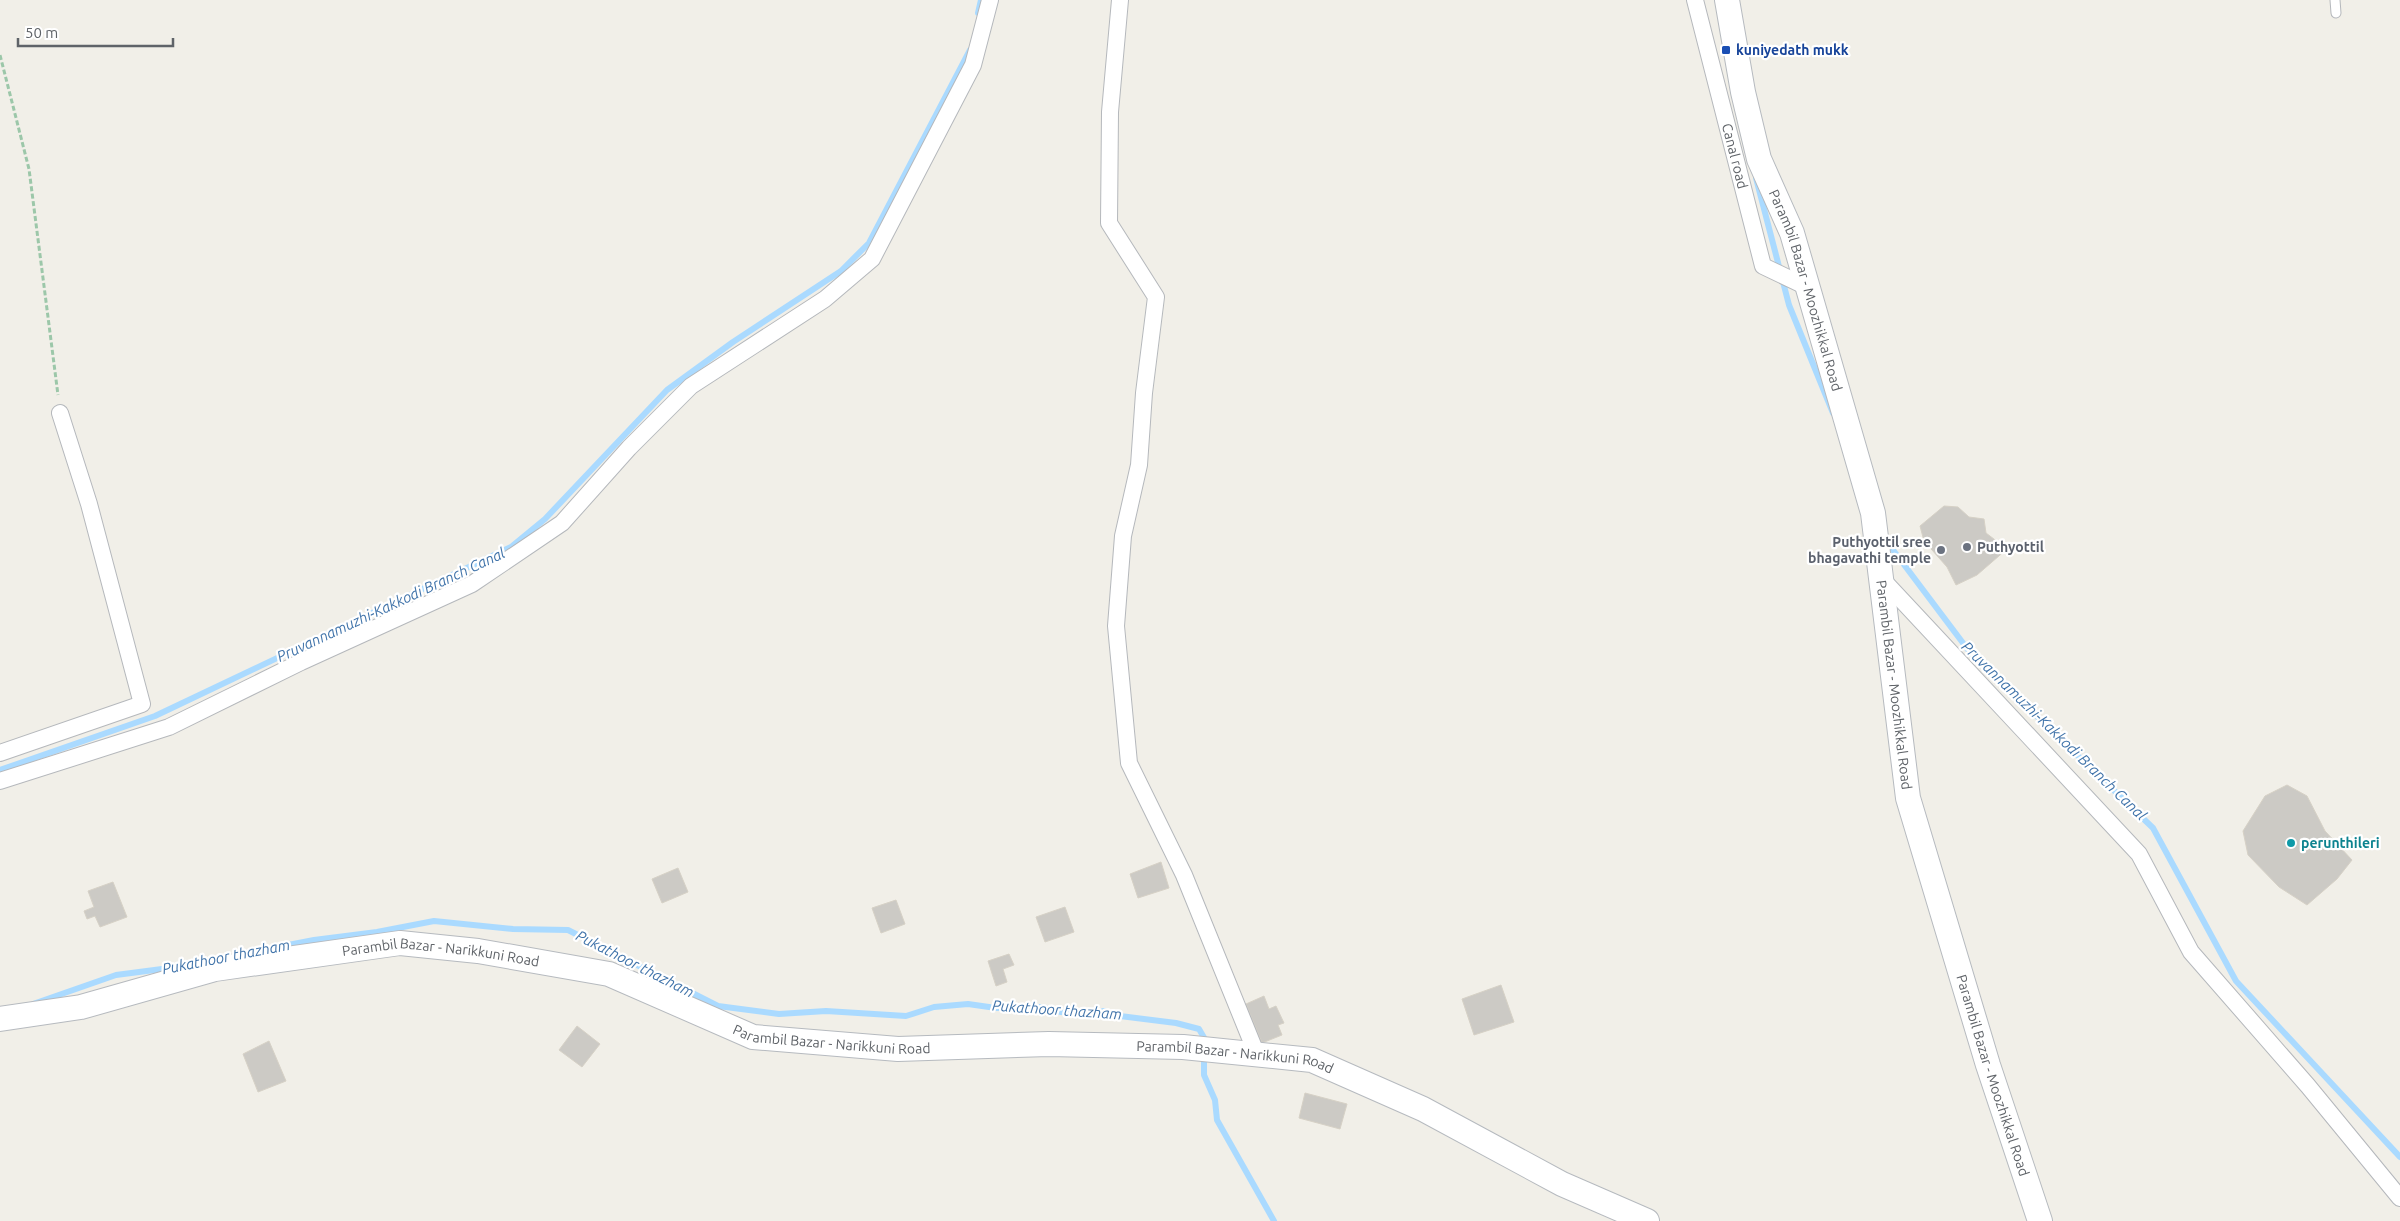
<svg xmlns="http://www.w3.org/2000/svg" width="2400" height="1221" viewBox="0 0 2400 1221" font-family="Ubuntu,sans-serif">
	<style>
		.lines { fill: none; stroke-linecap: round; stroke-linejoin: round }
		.stream { stroke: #aadaff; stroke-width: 6 }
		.building { fill: #cccac5; stroke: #d6d1c6 }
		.service-casing { stroke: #b5b8bc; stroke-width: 11 }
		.minor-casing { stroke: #b5b8bc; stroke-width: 18 }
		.secondary-casing { stroke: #b6babf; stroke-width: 26 }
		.path { stroke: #9cc7a9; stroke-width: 3; stroke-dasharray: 5 2.5; stroke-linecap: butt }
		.service { stroke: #fff; stroke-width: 9 }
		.minor { stroke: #fff; stroke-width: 16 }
		.secondary { stroke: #fff; stroke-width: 24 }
		.transit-dot { fill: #1a4fb4; stroke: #fff; stroke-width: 2 }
		.worship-dot { fill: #6b7280; stroke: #fff; stroke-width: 2 }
		.culture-dot { fill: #0f9aa8; stroke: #fff; stroke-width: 2 }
		.labels { text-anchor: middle; stroke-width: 4.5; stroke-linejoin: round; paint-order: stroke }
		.transit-label { font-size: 14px; font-weight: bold; fill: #164399; stroke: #fff; text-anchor: start }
		.street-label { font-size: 14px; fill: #5f6368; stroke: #fff }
		.worship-label { font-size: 14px; font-weight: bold; fill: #5b616d; stroke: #fff; text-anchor: end }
		.culture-label { font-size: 14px; font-weight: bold; fill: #0d838f; stroke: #fff; text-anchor: start }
		.water-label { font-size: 15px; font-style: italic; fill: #4174aa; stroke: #fff }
	</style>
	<rect width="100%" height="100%" fill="#f1efe8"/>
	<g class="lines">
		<path class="stream" d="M978 13 981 0
			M1756 178 1789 305 1833 413
			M1884 538 1969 651 2153 828 2236 981 2400 1157
			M0 770 155 716 511 547 545 519 667 390 733 342 841 271 869 243 970 50
			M246 953 314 940 377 932 434 921 513 929 568 930 718 1006 779 1014 826 1011 906 1016 934 1007 968 1004 996 1008 1040 1007 1061 1012 1090 1015 1103 1011 1120 1016 1176 1023 1199 1029 1206 1041
			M33 1004 116 975 185 966
			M1204 1055V1075L1215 1100 1217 1120 1274 1221"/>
	</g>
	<path class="building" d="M1944 506 1958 507 1969 517 1984 519 1986 533 2007 549 1977 575 1956 585 1947 567 1924 541 1920 526Z
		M2287 785 2307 796 2325 831 2352 860 2337 879 2307 905 2279 887 2248 855 2243 831 2265 796Z
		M1161 862 1169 888 1138 898 1130 874Z
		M678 868 688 892 662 903 652 879Z
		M113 882 127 917 100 927 95 916 87 919 84 911 94 907 88 891Z
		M896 900 905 924 881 933 872 908Z
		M1065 907 1074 932 1045 942 1036 917Z
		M1009 954 1014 965 1003 969 1007 982 996 986 988 961Z
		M1501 985 1514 1022 1474 1035 1462 999Z
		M1264 996 1269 1009 1276 1006 1284 1023 1278 1025 1282 1035 1262 1043 1246 1004Z
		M577 1026 600 1044 582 1067 559 1050Z
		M269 1041 286 1081 258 1092 243 1054Z
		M1305 1093 1347 1104 1340 1129 1299 1118Z"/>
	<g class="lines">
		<defs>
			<path id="service" d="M2335 0 2336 13"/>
			<g id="minor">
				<path d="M1120 0 1110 112 1109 223 1156 297 1144 393 1139 465 1123 536 1116 626 1129 763 1184 875 1257 1055"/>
				<path id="s1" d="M1695 0 1763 266 1807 287"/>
				<path d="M1881 578 2139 854 2191 952 2308 1086 2400 1198"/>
				<path d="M0 753 142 704 89 504 60 413"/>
				<path d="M0 781 169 727 301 662 472 584 562 523 629 448 691 386 825 299 872 259 973 65 990 0"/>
			</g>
			<g id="secondary">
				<path id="s2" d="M1727 0 1743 92 1759 159 1792 233 1873 513 1908 798 1988 1065 2040 1221"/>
				<path id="s3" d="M0 1019 81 1007 215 969 400 943 478 951 609 974 753 1037 898 1049 1049 1044 1183 1047 1312 1060 1423 1109 1562 1184 1647 1221"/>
			</g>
		</defs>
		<use href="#service" class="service-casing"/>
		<use href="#minor" class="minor-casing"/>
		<use href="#secondary" class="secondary-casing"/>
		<path class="path" d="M0 55 29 169 58 395"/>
		<use href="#service" class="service"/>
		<use href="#minor" class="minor"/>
		<use href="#secondary" class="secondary"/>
	</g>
	<rect class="transit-dot" x="1721" y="45" width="10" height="10" rx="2.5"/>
	<g class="worship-dot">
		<circle cx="1967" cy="547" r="5"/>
		<circle cx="1941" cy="550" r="5"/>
	</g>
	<circle class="culture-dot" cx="2291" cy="843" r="5"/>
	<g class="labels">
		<g class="transit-label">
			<text x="1736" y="55">kuniyedath mukk</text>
		</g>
		<g class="street-label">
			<text dy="5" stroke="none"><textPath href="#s1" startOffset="161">Canal road</textPath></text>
			<text dy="5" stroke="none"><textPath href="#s2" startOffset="302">Parambil Bazar - Moozhikkal Road</textPath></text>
			<text dy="5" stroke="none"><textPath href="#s2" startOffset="708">Parambil Bazar - Moozhikkal Road</textPath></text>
			<text dy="5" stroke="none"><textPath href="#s3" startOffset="449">Parambil Bazar - Narikkuni Road</textPath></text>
			<text dy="5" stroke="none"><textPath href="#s3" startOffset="855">Parambil Bazar - Narikkuni Road</textPath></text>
			<text dy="5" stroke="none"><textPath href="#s3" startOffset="1260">Parambil Bazar - Narikkuni Road</textPath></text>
			<text dy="5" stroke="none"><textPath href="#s2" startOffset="1112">Parambil Bazar - Moozhikkal Road</textPath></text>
		</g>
		<g class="worship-label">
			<text x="1931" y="547">Puthyottil sree<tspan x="1931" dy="16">bhagavathi temple</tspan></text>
			<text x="1977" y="552" text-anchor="start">Puthyottil</text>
		</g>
		<g class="culture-label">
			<text x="2301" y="848">perunthileri</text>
		</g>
		<g class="water-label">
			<text transform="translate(391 605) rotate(-25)" y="5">Pruvannamuzhi-Kakkodi Branch Canal</text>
			<text transform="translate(2054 731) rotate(44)" y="5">Pruvannamuzhi-Kakkodi Branch Canal</text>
			<text transform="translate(226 957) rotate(-11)" y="5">Pukathoor thazham</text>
			<text transform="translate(635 964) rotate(27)" y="5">Pukathoor thazham</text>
			<text transform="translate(1057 1010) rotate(4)" y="5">Pukathoor thazham</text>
		</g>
	</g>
	<path d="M18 38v8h155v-8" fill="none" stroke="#5f6368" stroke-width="2.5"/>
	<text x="25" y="38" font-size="15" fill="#5f6368" stroke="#ffffff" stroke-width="4" paint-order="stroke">50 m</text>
</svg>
